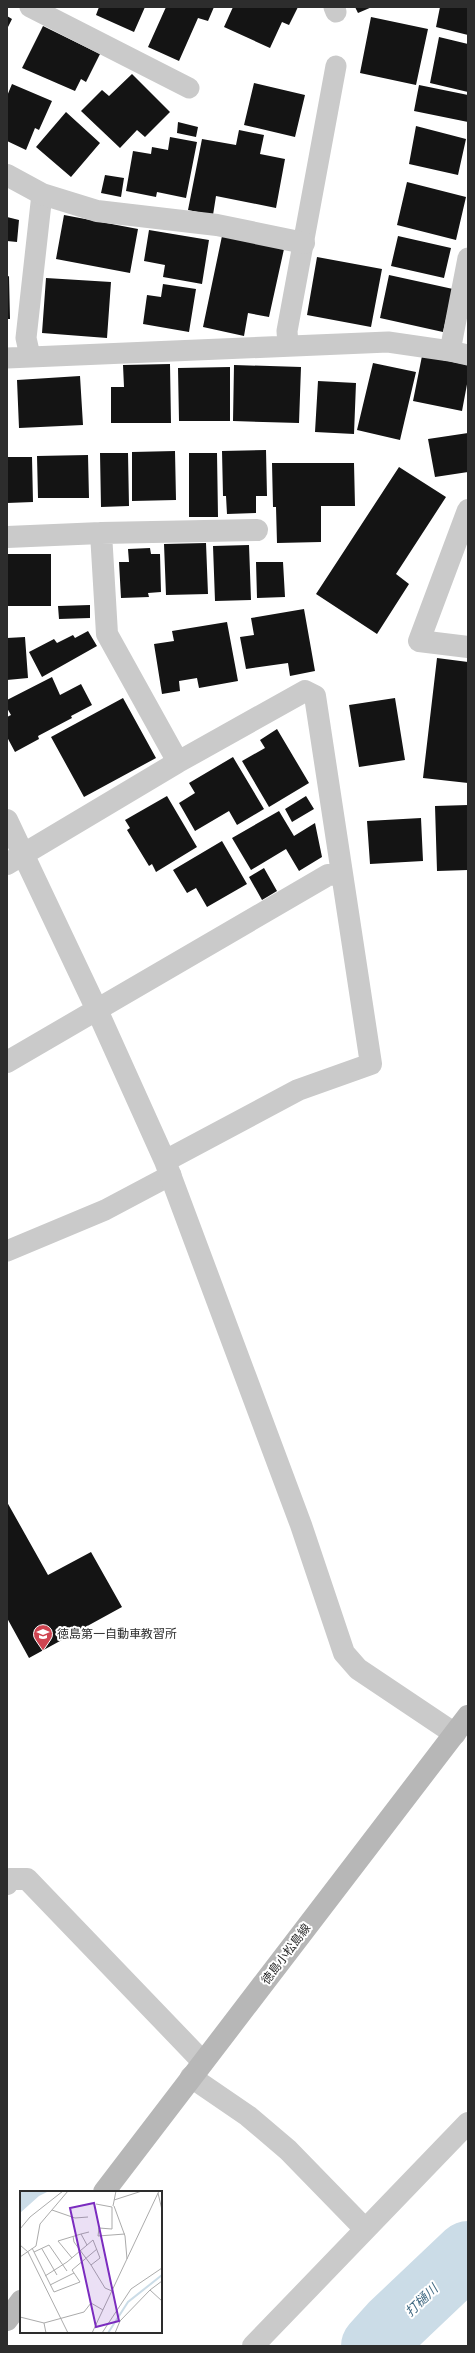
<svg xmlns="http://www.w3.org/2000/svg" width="475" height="2353" viewBox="0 0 475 2353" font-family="'Varela Round','Noto Sans JP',sans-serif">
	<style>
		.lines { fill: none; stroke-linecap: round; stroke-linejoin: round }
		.river { stroke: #cbdce7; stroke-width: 66 }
		.building { fill: #141414 }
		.lane { stroke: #cacaca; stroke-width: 21 }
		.street { stroke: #cacaca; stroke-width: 22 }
		.secondary { stroke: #b7b7b7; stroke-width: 22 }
		.labels { text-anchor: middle; stroke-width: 4; stroke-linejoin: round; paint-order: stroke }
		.poi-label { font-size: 12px; fill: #2d2d2d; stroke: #fff; text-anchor: start }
		.street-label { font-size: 12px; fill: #2d2d2d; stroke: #fff }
		.water-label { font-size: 13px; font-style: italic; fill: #456d85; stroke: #fff }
		.inset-river { fill: none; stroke: #cbdce7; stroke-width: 2 }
		.inset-road { fill: none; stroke: #ababab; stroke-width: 1 }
		.view { fill: #7b2cbf; fill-opacity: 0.15; stroke: #7b2cbf; stroke-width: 2 }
		.inset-edge { fill: none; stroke: #2d2d2d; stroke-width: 2 }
	</style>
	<rect width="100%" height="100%" fill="#fff"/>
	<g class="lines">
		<path class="river" d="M374 2346 392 2326 468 2254"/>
	</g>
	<path class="building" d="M99 7H145L134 32 96 15Z
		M166 7H214L208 21 198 18 179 61 148 47Z
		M233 7H298L289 25 282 22 270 48 224 27Z
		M355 7H372L358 13Z
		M440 7H468V35L436 27Z
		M7 16 12 19 7 29Z
		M371 17 428 29 416 85 360 73Z
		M43 26 100 54 86 82 81 79 75 91 22 68Z
		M439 37 468 44V92L430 83Z
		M132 74 170 112 145 137 137 130 120 148 81 111 102 90 109 96Z
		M254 83 305 95 295 137 244 125Z
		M12 84 52 101 39 130 35 128 26 150 7 141V96Z
		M419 85 468 95V122L414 111Z
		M66 112 100 143 71 177 36 147Z
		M178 122 198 127 196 137 177 133Z
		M416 126 466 139 458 175 409 164Z
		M239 130 264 135 260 154 285 159 276 208 216 196 213 215 188 210 202 139 236 145Z
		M170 137 197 142 186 198 157 192 156 197 126 191 133 151 151 154 152 147 168 150Z
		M105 175 124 178 121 197 101 193Z
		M407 182 466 197 456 240 397 225Z
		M64 215 138 229 130 273 56 259Z
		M7 217 19 220 17 242 7 241Z
		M149 230 209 240 202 284 163 277 165 265 144 261Z
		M222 236 284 249 269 317 248 313 244 336 203 327Z
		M398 236 451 248 444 278 391 266Z
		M317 257 382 269 371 327 307 315Z
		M389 275 453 289 443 332 380 318Z
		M9 276 10 319H7V277Z
		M46 278 111 282 107 338 42 333Z
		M163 284 196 289 189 332 143 324 147 295 161 297Z
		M422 356 468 365V379L462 411 413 401Z
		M373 363 416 372 400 440 357 430Z
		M170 364 171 423H111V387H124L123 365Z
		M234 365 301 367 299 423 233 421Z
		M230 367V421H179L178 368Z
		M80 376 83 425 19 428 17 380Z
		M318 381 356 383 354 434 315 432Z
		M468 433V472L435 477 428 439Z
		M266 450 267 496H256V513L227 514 226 496H223L222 451Z
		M175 451 176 500 132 501V452Z
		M100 453H128L129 506 101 507Z
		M189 453H217L218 517H189Z
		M88 455 89 498H38L37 456Z
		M7 457H32L33 502 7 503Z
		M272 463H354L355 506H321V542L277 543 276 507H273Z
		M399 467 446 497 396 574 409 584 377 634 316 594Z
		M206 543 208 594 166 595 164 544Z
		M249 545 251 600 215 601 213 546Z
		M150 548 151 554H160L161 592 148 593 149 597 121 598 119 562H129L128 549Z
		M7 554H51V606H7Z
		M256 562H283L285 597 257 598Z
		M90 605V618L59 619 58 606Z
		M304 609 315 671 290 676 288 663 246 669 240 637 254 635 251 618Z
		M227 622 238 681 199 688 197 678 179 681 180 691 162 694 154 644 174 641 172 631Z
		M88 631 97 646 42 677 29 652 54 639 57 643 73 635 75 638Z
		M25 637 28 678 7 680V638Z
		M437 658 468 662V783L423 778Z
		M52 677 60 695 81 684 92 705 71 716 72 718 38 736 39 739 15 752 7 737V717L11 715 7 708V700Z
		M123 698 156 758 84 797 51 737Z
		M395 698 405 760 359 767 349 705Z
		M277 729 309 783 269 807 242 761 265 748 260 740Z
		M233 757 264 809 237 825 229 811 195 831 179 803 195 793 189 783Z
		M167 796 197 847 156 872 152 864 149 866 127 830 130 828 125 820Z
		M306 796 314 809 292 822 285 809Z
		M468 805V870L437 871 435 806Z
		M279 811 294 836 315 823 322 857 299 871 286 849 251 870 232 838Z
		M421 818 423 861 370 864 367 821Z
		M222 841 247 884 207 907 196 888 187 893 173 870Z
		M264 868 277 891 262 900 249 877Z
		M7 1502 48 1575 91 1552 122 1607 29 1658 7 1618Z"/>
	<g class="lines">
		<path class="lane" d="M30 7 189 88
			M334 7 336 12
			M288 345 287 331 336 66
			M450 351 468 355
			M30 356 26 338 42 194
			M7 358 388 342 450 351 468 258
			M7 1251 105 1210 171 1175"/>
		<path class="street" d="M7 175 42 194 97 211 217 225 304 243
			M468 510 419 641 468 647
			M7 537 101 533
			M178 762 107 634 101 533 257 530
			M7 820 97 1010 165 1161
			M7 864 178 762 305 691 315 696 371 1064 298 1090 165 1161 301 1525 344 1653 358 1669 455 1734
			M7 1062 328 875 342 874
			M7 1884 10 1879H27L203 2062
			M191 2077 248 2116 288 2150 364 2228
			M253 2346 468 2123"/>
		<path class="secondary" d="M104 2192 468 1716
			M7 2320 21 2301"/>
	</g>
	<defs>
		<symbol id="school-pin" viewBox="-11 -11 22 30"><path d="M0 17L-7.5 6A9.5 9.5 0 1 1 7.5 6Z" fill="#cf4451" stroke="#fff"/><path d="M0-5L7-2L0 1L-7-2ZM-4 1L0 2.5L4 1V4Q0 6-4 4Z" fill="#fff"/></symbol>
	</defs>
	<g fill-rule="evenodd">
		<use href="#school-pin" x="32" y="1623" width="22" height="30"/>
	</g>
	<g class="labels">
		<g class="poi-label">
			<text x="57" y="1638">徳島第一自動車教習所</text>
		</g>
		<g class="street-label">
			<text transform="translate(286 1954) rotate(-53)" y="4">徳島小松島線</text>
		</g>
		<g class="water-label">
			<text transform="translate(421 2300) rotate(-44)" y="5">打樋川</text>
		</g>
	</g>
	<g transform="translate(20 2191)">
		<rect width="142" height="142" fill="#fff"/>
		<path d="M0 0H29L19 5 0 22Z" fill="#cbdce7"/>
		<path class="inset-river" d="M88 142 108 111 142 84"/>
		<path class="inset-road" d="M138 2 142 19M94 9 122 0M76 13 92 16V38L79 37 78 45 105 43M93 15 96 0M94 15 105 45 107 68M32 19 55 27 68 26M0 38 10 26 43 0M53 45 54 51 71 74M0 54 8 61 48 142M67 54 61 43 69 41M12 57 34 101 60 91 52 79 77 58M22 58 37 84M14 61 29 54 47 80M0 66 16 55 20 33 48 0M52 67 38 50 61 43M25 85 47 71 73 49 80 67 71 74 85 97 92 100M142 90 130 99 142 110M30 94 54 82M0 126 24 132M26 142 24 132 64 121 71 112 83 119M72 142 139 0M82 142 111 98 142 77M95 142 100 130 130 99"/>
		<path class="view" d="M74 12 99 130 76 136 50 17Z"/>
		<rect width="142" height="142" class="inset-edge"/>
	</g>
	<rect width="475" height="2353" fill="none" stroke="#2d2d2d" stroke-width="16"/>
</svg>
